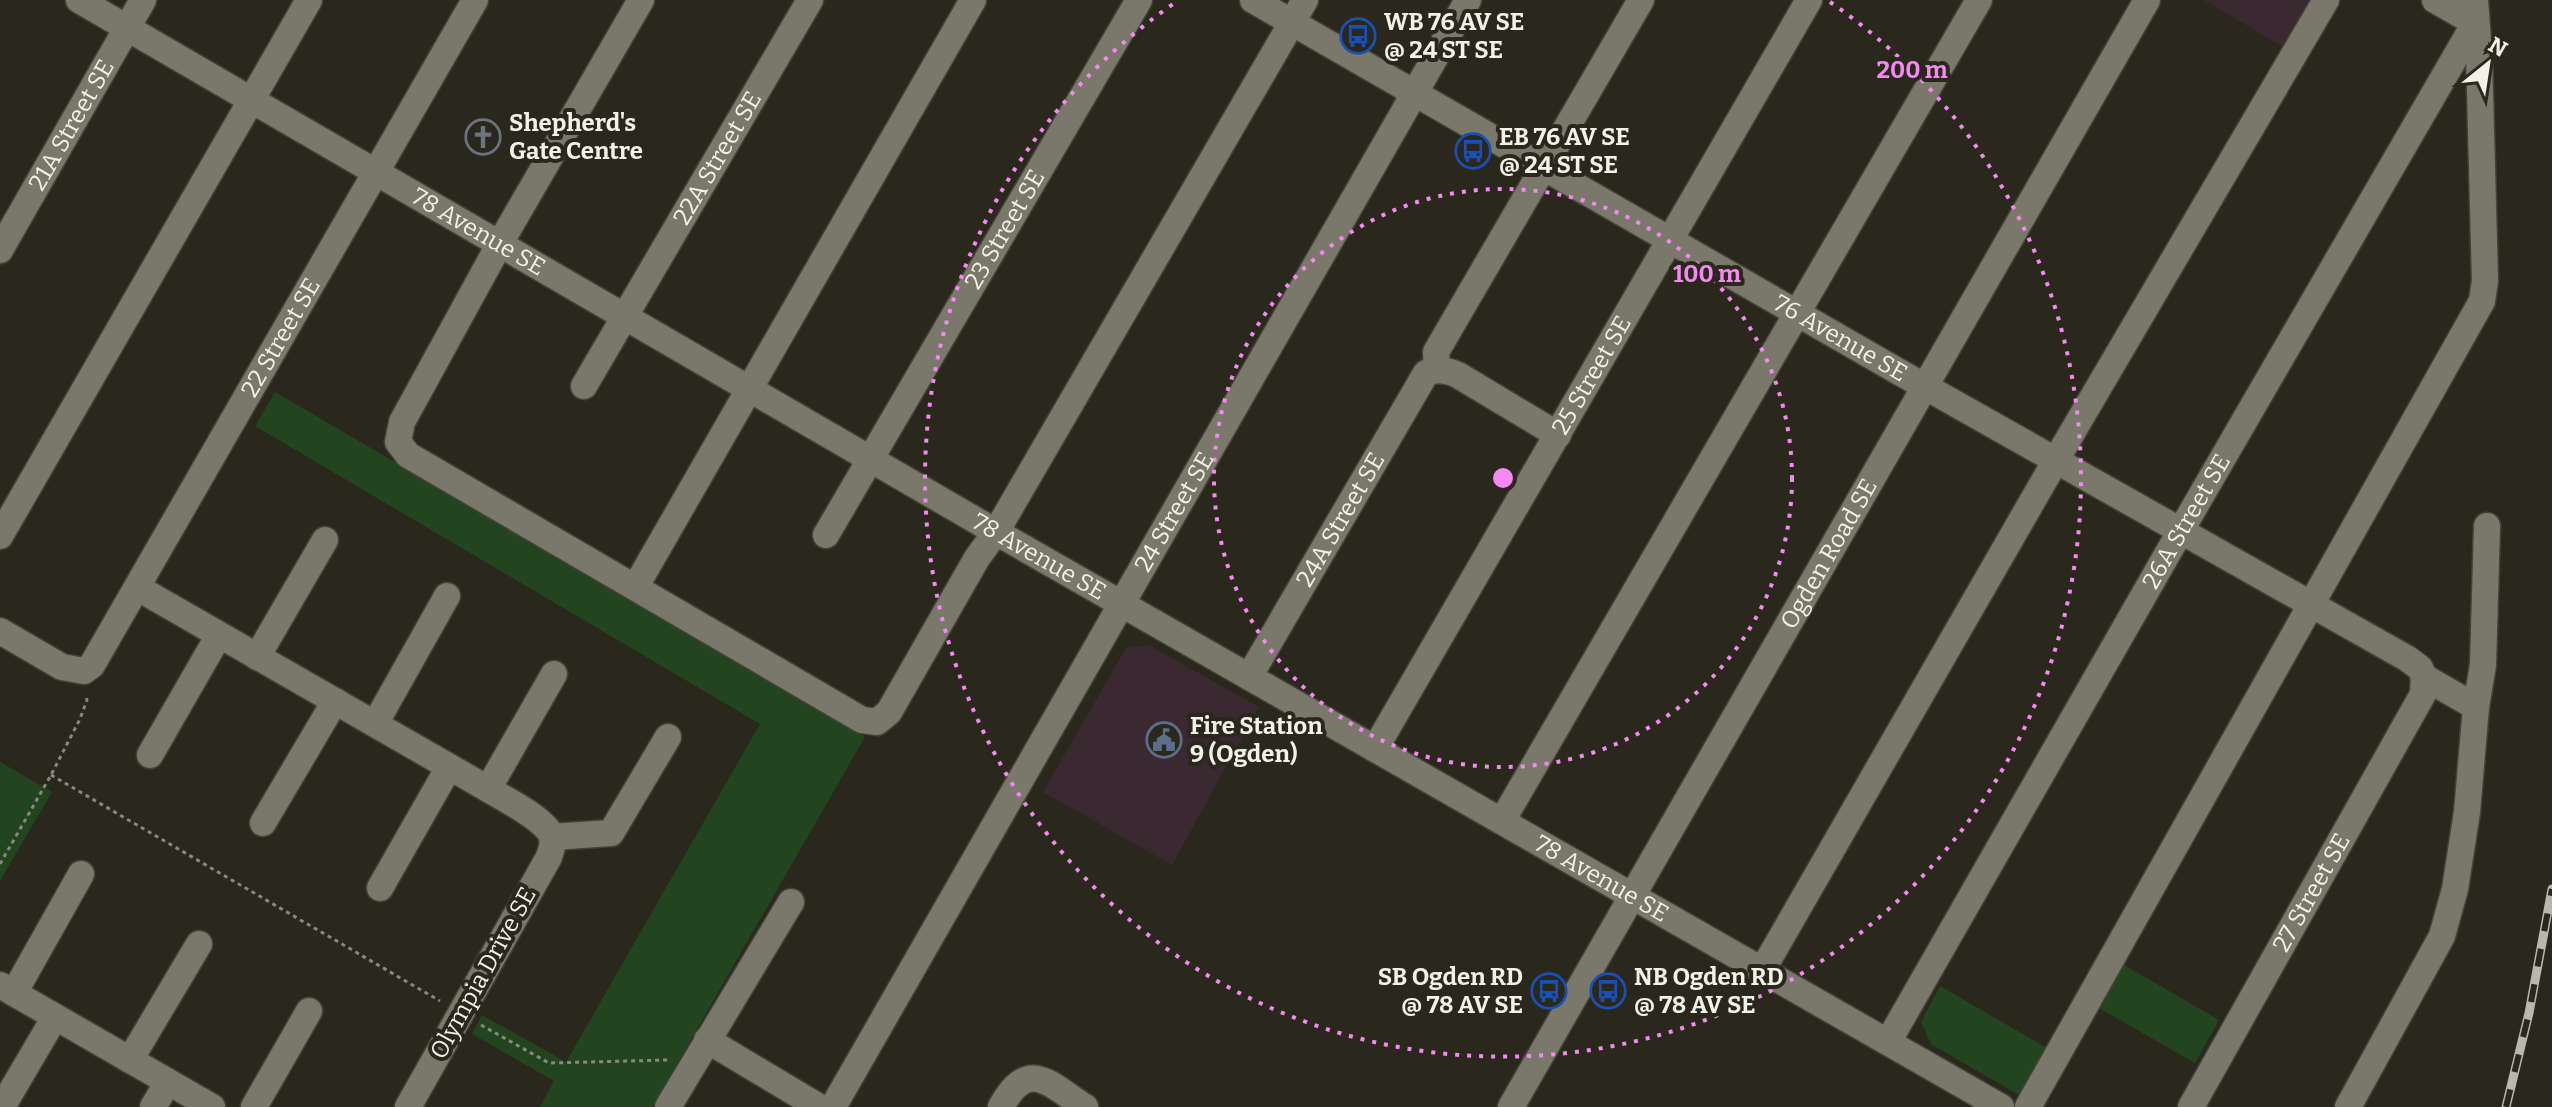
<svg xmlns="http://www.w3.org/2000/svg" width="2552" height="1107" viewBox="0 0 2552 1107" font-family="Bitter,serif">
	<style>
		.commercial { fill: #3b2931 }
		.green { fill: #22451f }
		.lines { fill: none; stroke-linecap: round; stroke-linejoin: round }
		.minor-casing { stroke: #444238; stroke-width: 29 }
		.path { stroke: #89887d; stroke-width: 3; stroke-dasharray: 4 4; stroke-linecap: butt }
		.minor { stroke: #7a786a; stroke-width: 26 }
		.rail-casing { stroke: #b9b8af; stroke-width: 9 }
		.rail { stroke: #2a281c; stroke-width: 6; stroke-dasharray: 18; stroke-linecap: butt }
		.ring { fill: none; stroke: #f389f1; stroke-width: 4; stroke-dasharray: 4 8 }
		.labels { text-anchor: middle; stroke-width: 8; stroke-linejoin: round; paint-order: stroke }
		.poi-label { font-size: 24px; font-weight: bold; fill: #f3f2ea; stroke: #2a281c; text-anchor: start }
		.street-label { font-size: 24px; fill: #f3f2ea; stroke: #2a281c }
		.centre { fill: #f389f1; stroke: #2a281c; stroke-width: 4 }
		.ring-label { font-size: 24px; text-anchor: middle; font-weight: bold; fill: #f389f1; stroke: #2a281c; stroke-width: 8; stroke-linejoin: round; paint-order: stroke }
	</style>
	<rect width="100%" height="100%" fill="#2a281c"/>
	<path class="commercial" d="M2204 0H2323L2293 53Z
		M1149 645 1259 707 1172 865 1043 792 1126 648Z"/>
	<path class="green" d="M275 392 865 737 652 1107H540L554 1081 472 1034 482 1015 566 1062 760 724 255 426Z
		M0 762 52 792 0 881Z
		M2124 965 2219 1020 2195 1063 2099 1008Z
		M1940 986 2047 1048 2019 1095 1931 1044 1921 1022Z"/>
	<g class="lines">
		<defs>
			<g id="minor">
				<path id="s1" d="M79 0 996 532 2001 1107"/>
				<path d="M641 0 499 245 402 422 398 442 408 455 862 720 877 722 889 712 977 558 996 532 1305 0"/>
				<path id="s2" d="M1253 0 1901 373 2408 659 2420 668 2424 677 2476 707 2483 665 2487 526"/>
				<path d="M2435 0 2475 23"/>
				<path id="s3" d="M0 250 143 0"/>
				<path d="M1437 370 1436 352 1641 0"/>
				<path id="s4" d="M584 386 810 0"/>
				<path id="s5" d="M826 535 1139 0"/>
				<path d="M0 536 309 0"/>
				<path d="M636 586 973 0"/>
				<path d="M138 588 488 789C504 799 546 819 552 837 554 844 551 850 549 857L408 1107"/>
				<path id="s6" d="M0 631 62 667 84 671 92 665 475 0"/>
				<path d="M257 657 325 540"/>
				<path id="s7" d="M1249 677 1426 373C1437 368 1447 370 1458 375L1558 435"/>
				<path d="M375 724 447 596"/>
				<path id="s8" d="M1375 749 1809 0"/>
				<path d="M150 755 219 635"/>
				<path d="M488 789 554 674"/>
				<path d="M1502 821 1979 0"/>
				<path d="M263 823 335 701"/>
				<path d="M552 837 611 833 668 737"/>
				<path d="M380 888 449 767"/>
				<path d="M1763 969 2056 460 2326 0"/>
				<path d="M0 985 212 1107"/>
				<path d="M14 993 81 874"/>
				<path d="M707 1040 819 1107"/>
				<path id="s9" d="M1888 1042 2180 532 2475 23"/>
				<path d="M130 1060 199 944"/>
				<path d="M2 1107 55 1017"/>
				<path d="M153 1107 168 1082"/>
				<path d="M254 1107 309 1011"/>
				<path d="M668 1107 791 902"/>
				<path id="s10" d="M833 1107 1468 0"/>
				<path d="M1001 1107C1028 1057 1048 1083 1085 1107"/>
				<path id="s11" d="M1511 1107 2147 0"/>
				<path d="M2028 1107 2482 301 2485 281 2479 54 2475 0"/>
				<path id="s12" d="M2191 1107 2423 694 2424 677"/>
				<path d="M2348 1107 2442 936 2455 889 2467 812 2476 707"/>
			</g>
		</defs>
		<use href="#minor" class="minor-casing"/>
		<path class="path" d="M51 775 440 1001
			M0 864 51 775 80 719 87 700 86 695
			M481 1025 549 1063 668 1060"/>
		<use href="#minor" class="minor"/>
		<defs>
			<path id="rail" d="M2506 1107 2529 1013 2552 889"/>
		</defs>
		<use href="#rail" class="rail-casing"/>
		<use href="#rail" class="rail"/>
	</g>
	<g class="ring">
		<circle cx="1503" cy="478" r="289"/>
		<path d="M1830 2A578 578 0 1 1 1176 2"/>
	</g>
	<defs>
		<symbol id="bus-ring" viewBox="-11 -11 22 22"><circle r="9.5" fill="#2a281c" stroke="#1a4fb4" stroke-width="1.5"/><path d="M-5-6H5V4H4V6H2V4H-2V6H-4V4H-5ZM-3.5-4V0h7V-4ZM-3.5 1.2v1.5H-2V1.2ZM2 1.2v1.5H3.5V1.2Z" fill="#1a4fb4"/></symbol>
		<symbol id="church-ring" viewBox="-11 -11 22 22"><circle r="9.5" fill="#2a281c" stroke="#6b7280" stroke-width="1.5"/><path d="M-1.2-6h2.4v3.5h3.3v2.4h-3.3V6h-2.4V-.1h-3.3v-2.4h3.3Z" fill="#6b7280"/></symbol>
		<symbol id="civic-ring" viewBox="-11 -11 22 22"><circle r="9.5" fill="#2a281c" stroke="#5c6f8a" stroke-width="1.5"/><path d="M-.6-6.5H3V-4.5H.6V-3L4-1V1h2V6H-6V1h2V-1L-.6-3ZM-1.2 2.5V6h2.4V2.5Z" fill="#5c6f8a"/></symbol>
	</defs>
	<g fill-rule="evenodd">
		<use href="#bus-ring" x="1338" y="16" width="40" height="40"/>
		<use href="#church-ring" x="463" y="117" width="40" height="40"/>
		<use href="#bus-ring" x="1453" y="131" width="40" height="40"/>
		<use href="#civic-ring" x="1144" y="720" width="40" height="40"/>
		<use href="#bus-ring" x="1529" y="971" width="40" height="40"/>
		<use href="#bus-ring" x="1588" y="971" width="40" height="40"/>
	</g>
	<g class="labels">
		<g class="poi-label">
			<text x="1384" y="30">WB 76 AV SE<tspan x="1384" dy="28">@ 24 ST SE</tspan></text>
			<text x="509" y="131">Shepherd's<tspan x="509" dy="28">Gate Centre</tspan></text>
			<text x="1499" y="145">EB 76 AV SE<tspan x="1499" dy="28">@ 24 ST SE</tspan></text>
			<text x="1190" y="734">Fire Station<tspan x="1190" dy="28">9 (Ogden)</tspan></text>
			<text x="1523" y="985" text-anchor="end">SB Ogden RD<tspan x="1523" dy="28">@ 78 AV SE</tspan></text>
			<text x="1634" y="985">NB Ogden RD<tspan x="1634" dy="28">@ 78 AV SE</tspan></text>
		</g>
		<g class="street-label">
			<text dy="8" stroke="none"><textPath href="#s3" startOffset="144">21A Street SE</textPath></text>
			<text dy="8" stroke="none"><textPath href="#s4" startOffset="264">22A Street SE</textPath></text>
			<text dy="8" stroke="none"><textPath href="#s5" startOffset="354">23 Street SE</textPath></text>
			<text dy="8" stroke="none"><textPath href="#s1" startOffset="462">78 Avenue SE</textPath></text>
			<text dy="8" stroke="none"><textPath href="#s6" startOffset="482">22 Street SE</textPath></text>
			<text dy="8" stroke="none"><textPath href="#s2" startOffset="678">76 Avenue SE</textPath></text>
			<text dy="8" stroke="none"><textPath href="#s8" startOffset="432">25 Street SE</textPath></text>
			<text dy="8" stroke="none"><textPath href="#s10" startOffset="686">24 Street SE</textPath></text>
			<text dy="8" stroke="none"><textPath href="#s7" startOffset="182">24A Street SE</textPath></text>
			<text dy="8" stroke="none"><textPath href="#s9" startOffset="600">26A Street SE</textPath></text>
			<text dy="8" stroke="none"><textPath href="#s11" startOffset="638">Ogden Road SE</textPath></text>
			<text dy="8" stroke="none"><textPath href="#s1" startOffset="1110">78 Avenue SE</textPath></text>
			<text dy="8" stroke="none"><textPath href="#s1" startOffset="1758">78 Avenue SE</textPath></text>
			<text dy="8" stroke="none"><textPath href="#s12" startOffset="246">27 Street SE</textPath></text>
			<text transform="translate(483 973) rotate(-61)" y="8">Olympia Drive SE</text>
		</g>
	</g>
	<circle cx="1503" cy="478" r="12" class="centre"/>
	<g class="ring-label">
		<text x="1912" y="78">200 m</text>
		<text x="1707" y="282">100 m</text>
	</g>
	<g transform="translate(2488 64) rotate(30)" stroke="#2a281c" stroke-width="6" paint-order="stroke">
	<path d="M0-6L14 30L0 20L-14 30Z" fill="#f3f2ea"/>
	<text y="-12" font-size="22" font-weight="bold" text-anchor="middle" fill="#f3f2ea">N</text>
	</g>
</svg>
